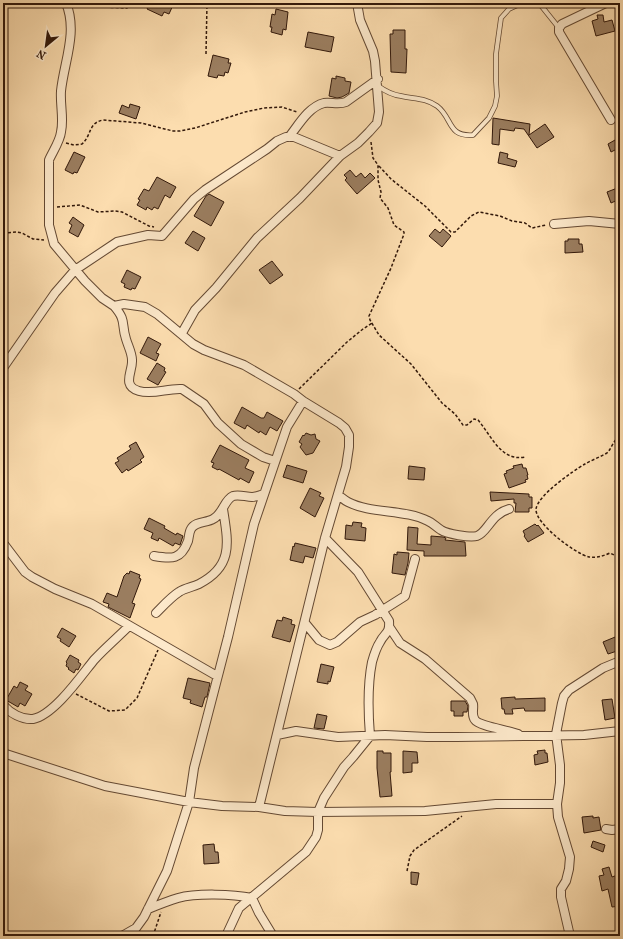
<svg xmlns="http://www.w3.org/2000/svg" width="623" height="939" viewBox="0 0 623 939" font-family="'IM FELL French Canon',serif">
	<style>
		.building { fill: #9b7e60; stroke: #32180a }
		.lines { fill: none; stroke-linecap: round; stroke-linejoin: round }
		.lane-casing { stroke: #644933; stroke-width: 5.5 }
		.street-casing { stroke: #644933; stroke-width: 10 }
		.path { stroke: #32180a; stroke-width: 1.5; stroke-dasharray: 3 2; stroke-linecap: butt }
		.lane { stroke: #fde9cb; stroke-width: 4 }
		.street { stroke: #fde9cb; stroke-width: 8 }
	</style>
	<rect width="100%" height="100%" fill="#fcddaf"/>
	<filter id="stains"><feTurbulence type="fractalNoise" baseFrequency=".005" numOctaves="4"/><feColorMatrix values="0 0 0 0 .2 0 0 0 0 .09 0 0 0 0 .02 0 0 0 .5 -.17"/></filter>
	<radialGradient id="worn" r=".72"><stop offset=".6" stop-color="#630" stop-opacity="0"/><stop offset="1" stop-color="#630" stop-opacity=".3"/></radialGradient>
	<path class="building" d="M150 3H174L169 14 164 12 162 16 147 9Z
		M276 9 288 12 286 30 283 29 282 35 271 32 272 27H270L272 14 275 15Z
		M597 15H603L604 22 612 20 615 31 596 36 592 21 598 19Z
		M393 30H405V49H407L406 73 391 72 390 34H393Z
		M308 32 334 37 331 52 305 47Z
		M213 55 229 59 228 63H231L228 73 225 72 224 76 218 75 217 78 208 76Z
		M336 76 345 78V81L351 82 349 93 342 97 337 98 329 96 332 78 336 79Z
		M130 104 140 107 136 119 119 113 122 105 129 108Z
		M493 118 530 124 529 135 545 124 554 137 537 148 524 129 515 128 514 131 500 129 499 145 492 144Z
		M615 140 619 148 611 152 608 144Z
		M74 152 85 157 77 173 74 172 73 174 65 170Z
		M500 152 508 154 507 158 517 161 515 167 498 163Z
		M350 170 356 177 361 173 365 178 370 173 375 178 357 194 345 180 347 178 344 175Z
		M157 177 176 187 170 198 165 195 158 209 154 207 152 210 147 207 146 210 137 205 140 200 138 199 144 189 149 191Z
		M620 187V199L611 203 607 192Z
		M209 194 224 202 211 226 194 216 206 196Z
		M73 217 84 225 78 237 69 232 72 225 69 223Z
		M435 229 440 233 443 229 451 236 442 247 429 236Z
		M193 231 205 238 198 251 185 243Z
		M568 239H579V244H582L583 252 565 253V241H568Z
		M272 261 283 275 270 284 259 270Z
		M127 270 141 277 135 289 132 288 131 290 124 287 125 284 121 282Z
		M148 337 161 344 156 353 159 354 156 361 140 353Z
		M157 363 165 368 164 371 166 372 158 385 147 379Z
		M242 407 261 418H264L267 412 283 421 277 431 270 427 266 435 260 431 259 433 247 425 245 429 234 423Z
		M306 433 311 435 315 434 316 439 320 441 313 453 306 455 300 447 302 444 299 442 303 435 304 436Z
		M136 442 144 457 140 460 142 462 128 471 127 469 122 473 115 463 119 461 117 458 131 449 129 446Z
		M220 445 249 460 245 468 254 472 249 483 240 478 239 480 219 469 218 470 212 467 214 463 211 462Z
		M522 464 523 468H526L528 475H527L528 479 525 480 526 482 509 488 504 474 507 473 506 471 514 468 513 466Z
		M287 465 307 471 303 483 283 477Z
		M409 466 425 468 424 480 408 479Z
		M310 488 321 493 319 496 324 498 315 517 300 508Z
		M490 492 529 494V497H532V508H529V512H515L516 503H514V499L491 501Z
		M149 518 165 526 164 528 176 535 177 533 183 536 180 545 175 543 173 546 159 538 158 541 151 538 153 533 144 529Z
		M353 522 362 523 361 527 366 528 365 541 345 539 346 525 352 526Z
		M535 524 537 526 538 525 544 533 528 542 524 536 525 535 523 531Z
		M408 527 418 528 417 544 431 545V536L443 537 446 538 445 540 465 542 466 556H424V551L407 550Z
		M295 543 316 548 313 558 305 556 303 563 290 560 293 546 294 547Z
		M397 552 409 553 408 563 405 575 392 573 394 554 397 555Z
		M130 571 140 575 139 578 141 579 132 603 135 604 130 618 108 607 109 604 103 602 107 593 117 597 124 576 127 573 129 574Z
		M283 617 292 620 291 624 295 625 290 642 272 637 277 620 282 621Z
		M62 628 76 636 69 647 60 641 61 639 57 637Z
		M620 635V650L608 654 603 642Z
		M70 655 79 660 78 662 81 664 78 670 76 669 74 673 68 669 69 668 66 666 67 663 66 662Z
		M321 664 334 667 330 682 328 681V684L317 682Z
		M188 678 210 683 207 697H205L202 707 190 703 191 700 183 698Z
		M20 682 28 686 25 690 32 694 25 706 20 703 18 707 6 700 14 686 17 688Z
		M515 697V699L545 698V711H525L524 708 512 709 513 714H505L504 709H502L501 698Z
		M612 699 615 718 605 720 602 700Z
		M451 701H465L468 706 467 712H463V716H454V711H451Z
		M317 714 327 716 324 729 314 728Z
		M545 750V753H547L548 762 535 765 534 755 538 754 537 751Z
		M377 751H383V753H391V772H390L392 796 380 797 377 768Z
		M403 751 417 752 418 763H412V772L403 773Z
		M593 816V818L599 817 601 830 584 833 582 817Z
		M593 841 605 845 603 852 591 847Z
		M214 844 215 852H218L219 863 204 864 203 845Z
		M609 867 612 877 620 874V888H619L620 906 612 907 608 889 602 891 599 876 604 875 602 869Z
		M411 872 419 873 417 885 411 884Z"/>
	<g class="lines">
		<defs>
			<path id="lane" d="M539 3 559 28
				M378 86C385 91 392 95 401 96 414 99 426 98 437 106 453 118 447 137 473 135L489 118 495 106 497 96 496 81V54L501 18 509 9 522 3"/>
			<path id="street" d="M66 3C78 32 64 62 61 91 60 105 64 119 61 132 60 141 53 151 49 160V225L54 244 85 281 102 298 114 306 124 304 145 307 157 314 193 344 204 350 244 365 294 394 303 401 339 423 345 428 349 435V447L346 467 325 538 259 807
				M606 3 562 24 559 28V32L611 120
				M3 4V3
				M289 137C298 126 308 107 324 103 331 102 339 105 346 102L378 79
				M554 224 589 221 620 224
				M114 306C127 321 121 324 126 339 128 346 132 353 132 360 133 371 121 386 139 391 154 395 167 388 182 389L204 404 218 423 241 444 263 457 275 461
				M182 333 195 310 216 288 257 238 300 198 340 156 358 143 369 132 377 123 379 112 375 61 373 51 360 20 357 3
				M3 368 55 293 75 270 117 242 148 235 162 236 194 199 205 190 267 149 277 141 286 137H294L340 156
				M338 495C341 497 344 500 348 502 371 514 405 509 428 521 433 523 436 527 441 530 447 534 470 538 477 536 487 533 491 514 509 509
				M3 543 25 572 32 577 55 589 92 604 217 676
				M154 556C172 559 181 560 188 541 189 537 189 532 191 529 195 521 207 523 213 519 223 514 224 500 233 496 239 494 246 497 252 497 256 497 260 495 264 494
				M156 613C163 606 171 597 179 592 185 588 193 587 199 584 234 566 228 542 223 509
				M305 623 319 640 330 645 337 642 360 622 375 615 405 596 415 559
				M390 628 400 643 425 659 470 698C471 700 472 702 473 704 474 709 471 715 475 720 479 726 508 730 518 734
				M3 705C10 713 22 720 33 719 54 715 81 676 94 660 105 648 118 637 129 626
				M277 735 296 731 338 737 385 735 427 737H457L584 735 620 731
				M3 753 105 786 189 802 222 806 259 807 285 811 318 812 425 811 496 804H557
				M606 829 612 830 620 829
				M148 909C158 905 168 901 178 898 196 893 233 894 252 898L259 913 273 936
				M122 936 136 928 144 917 167 871 189 802 194 768 228 637 254 524 287 427 303 401
				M226 936 239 908 306 852 316 837 318 830V812L324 798 344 767 353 757 370 736C368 711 367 687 372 662 374 655 376 648 380 642 385 632 390 634 389 621L358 572 325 538
				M570 936 561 897V889L566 881 569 869 570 857 558 817 557 804 560 783V765L556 734 562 703 564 696 569 690 603 668 620 661"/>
		</defs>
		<use href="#lane" class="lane-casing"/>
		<use href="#street" class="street-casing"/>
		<path class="path" d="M76 7 91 5 98 7 127 8 133 3
			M206 54 207 3
			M371 142 373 158 378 165V180L381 192 380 198 388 208 394 225 404 232V234L391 268 369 316 370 320 379 335 411 364 442 403 455 414 463 425H467L474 419 478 420C491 435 501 462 525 457
			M66 143 74 145 82 144C92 135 88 123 103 120L141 123 173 131H180L195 128 245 112 264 108 282 107 297 112
			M379 166 391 179 425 206 451 232H455L471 216 479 212 500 216 512 221 525 223 532 228 546 225
			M57 207 80 205 98 212 115 211 122 212 149 226 154 227
			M3 233 17 232 22 233 33 239 44 240
			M299 389 347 342 363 329 372 323
			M620 437C613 440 612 448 607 453 600 457 592 460 585 464 573 471 538 495 536 509 535 524 576 554 589 557 597 558 603 556 610 553L620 558
			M76 694 109 711 125 710 137 698 158 650
			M407 871 410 856 414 850 462 816
			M153 936 161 912"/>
		<use href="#lane" class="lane"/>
		<use href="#street" class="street"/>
	</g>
	<rect width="623" height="939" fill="none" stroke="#fcddaf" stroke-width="16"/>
	<rect x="4" y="4" width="615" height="931" fill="none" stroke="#32180a" stroke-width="2"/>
	<rect x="8" y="8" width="607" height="923" fill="none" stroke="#32180a"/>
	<g transform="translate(46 46) rotate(209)" stroke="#fde9cb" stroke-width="3" paint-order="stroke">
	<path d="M0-3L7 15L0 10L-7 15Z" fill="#32180a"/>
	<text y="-6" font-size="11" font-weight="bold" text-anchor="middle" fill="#32180a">N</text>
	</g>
	<rect width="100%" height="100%" filter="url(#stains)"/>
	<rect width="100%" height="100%" fill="url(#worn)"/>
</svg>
